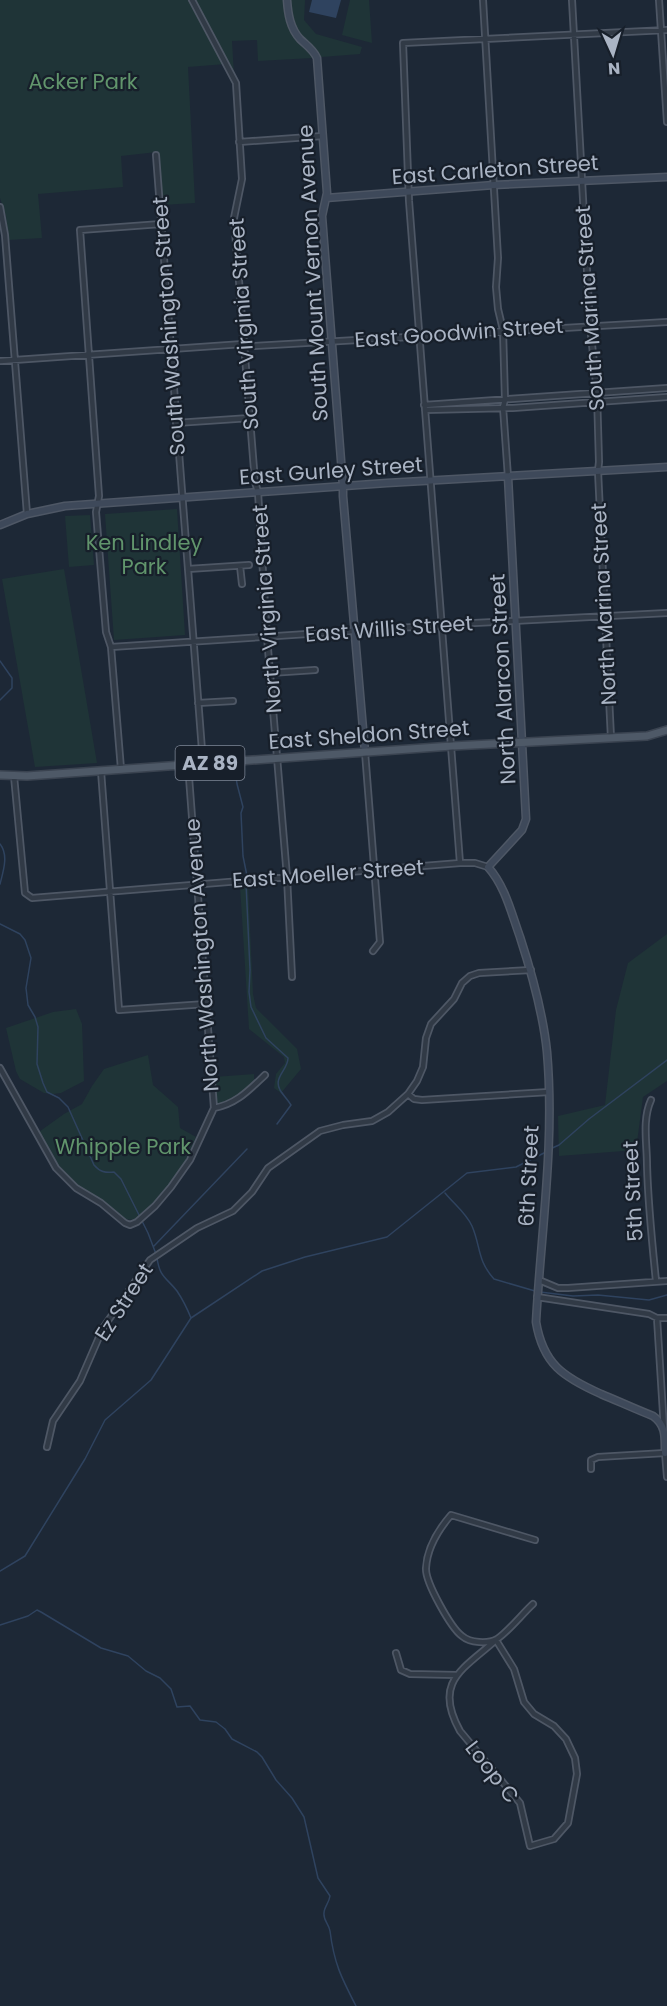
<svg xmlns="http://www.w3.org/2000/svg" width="667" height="2006" viewBox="0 0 667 2006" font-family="Poppins,sans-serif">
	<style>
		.green { fill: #1f3437 }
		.water { fill: #2f435f }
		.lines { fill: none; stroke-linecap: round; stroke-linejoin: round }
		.stream { stroke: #2f435f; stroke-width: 1.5 }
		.street-casing { stroke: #4e5765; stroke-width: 8 }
		.secondary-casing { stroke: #4e5765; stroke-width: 9 }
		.primary-casing { stroke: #3a4350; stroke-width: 10 }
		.street { stroke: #313a46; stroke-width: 4.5 }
		.secondary { stroke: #3e495a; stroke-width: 6 }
		.primary { stroke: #4e5967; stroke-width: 7 }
		.labels { text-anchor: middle; stroke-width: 4.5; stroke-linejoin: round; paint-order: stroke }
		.shield { fill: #171f2a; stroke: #7e8796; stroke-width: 1.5 }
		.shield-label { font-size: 20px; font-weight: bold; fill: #aab4c4 }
		.park-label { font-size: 21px; fill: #61956c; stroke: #171f2a }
		.street-label { font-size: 21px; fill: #aab4c4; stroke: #171f2a }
	</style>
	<rect width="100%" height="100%" fill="#1d2836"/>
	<path class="green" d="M0 0H285C285 36 298 32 312 58L258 61 257 40 232 41 234 75 227 62 226 64 188 67 195 203 162 205 157 152 121 156 123 187 38 194 42 238 8 240 6 216 0 198Z
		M290 0H305L304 20 316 34 362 47 360 54 321 57C317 49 311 46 305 40 294 29 292 15 290 0Z
		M350 0H369L372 43 342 35Z
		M177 509 185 635 114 640 105 514Z
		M90 515 94 565 69 567 65 516Z
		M64 569 97 763 35 767 2 579Z
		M248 885 253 994 256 1008 297 1049 301 1069 281 1093 274 1088 276 1074 285 1063 284 1057 249 1029 240 886Z
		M667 934V1081L643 1097 636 1150 559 1156 558 1116 605 1105 616 1010 628 963Z
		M76 1009 82 1024 84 1081 61 1093 53 1094 44 1093 20 1079 16 1071 6 1028 53 1012Z
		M148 1055 153 1085 178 1107 180 1128 196 1137 175 1183 136 1220 123 1219 65 1179 36 1134 64 1114 82 1104 92 1086 104 1069Z
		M254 1074V1080C243 1092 234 1101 217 1104L214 1077Z"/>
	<path class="water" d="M312 0H341L336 18 309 12Z"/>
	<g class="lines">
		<path class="stream" d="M0 661 12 678V688L0 700
			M235 769 237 784 243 807 241 813 243 856 247 876
			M0 844C9 855 3 872 0 884
			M246 883 250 970 249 992 251 1007 266 1038 288 1058C288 1070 273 1077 280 1090 283 1095 288 1100 291 1105L277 1124
			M0 924 20 934 25 940 31 958 26 988 28 1005 35 1017 38 1027 37 1064 43 1083 47 1092 59 1098 68 1107 94 1165C100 1172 105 1173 114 1172L121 1179 148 1233 156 1254
			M550 1149 559 1145 589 1119 667 1060
			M445 1193C454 1204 466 1213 472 1226 481 1247 477 1260 494 1279L535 1291
			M154 1246 247 1149
			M157 1258C160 1278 166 1277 177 1291 183 1300 187 1308 191 1318
			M540 1292 573 1296 598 1295 649 1300 667 1295
			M0 1571 25 1556 85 1459 105 1420 151 1380 191 1318 262 1271 305 1257 387 1237 467 1173 516 1167 546 1152
			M0 1625 28 1616 37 1610 41 1612 101 1648 128 1656 146 1671 160 1678 171 1689 177 1707 190 1706 200 1720 216 1722 225 1729 232 1739 257 1752 262 1757 276 1780 292 1798 304 1817 318 1878 330 1896C329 1903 324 1907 324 1913 323 1920 329 1924 330 1931 334 1963 341 1977 356 2006"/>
		<defs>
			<path id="street" d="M192 0 236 83 242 179 234 218 255 482 258 492 267 637 287 877 292 977
				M483 0 498 258 496 287 498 309 503 330 505 400 503 407 508 477
				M572 0 590 325 597 393 599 462 598 471 611 738
				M659 0 667 122
				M239 142 323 136
				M156 155 203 763
				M0 207 5 235 27 514
				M0 361 243 344 254 346 667 322
				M424 405 667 388
				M425 410 513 408 667 397
				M176 423 250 418
				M240 566 242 584
				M188 569 249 565
				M111 647 474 623 667 613
				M270 673 315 670
				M198 703 233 701
				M365 752 380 942 373 951
				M121 769 111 647 106 632 96 512 99 496 80 230 161 224
				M101 771 119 1010 206 1004
				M14 776 25 893 32 898 460 863H475L488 867
				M460 863 409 201 403 43 667 30
				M0 1068 56 1168 76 1188 101 1203 125 1223 130 1225 137 1222 155 1206 171 1187 190 1160 214 1108 188 764
				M408 1094 414 1099 422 1100 549 1092
				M651 1100C642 1120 647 1143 647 1165 648 1204 652 1242 656 1281
				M214 1108C236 1104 248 1091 265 1075
				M539 1280 558 1288H568L667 1281
				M537 1297 649 1314 657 1318H667
				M657 1318 664 1429
				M47 1447 53 1421 80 1381 103 1328 150 1260 197 1228 233 1211 252 1192 268 1168 320 1131 343 1125 372 1121 388 1112 408 1094 417 1081 423 1067 426 1038 431 1024 454 999 462 983 470 976 479 973 531 970
				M591 1469V1460L598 1457 665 1453 667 1477
				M533 1604C523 1613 508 1632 497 1639 488 1644 470 1643 462 1636 451 1628 425 1582 426 1568 427 1548 439 1529 451 1515L535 1540
				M496 1640 514 1669 524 1702 534 1714 554 1726 566 1739 575 1758 577 1774 568 1823 554 1839 530 1846 520 1803 460 1731C433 1682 462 1670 496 1640Z
				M396 1653 401 1670 410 1674 457 1675"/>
			<path id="secondary" d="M287 0C288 14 290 28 300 39 306 45 313 49 317 58L327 193 322 216 343 486V496L365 752
				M326 198 494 185 667 177
				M508 477 526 819 522 830 488 867C505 886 511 912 520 937 532 974 543 1012 547 1052 555 1142 541 1232 536 1322 543 1364 563 1377 601 1394 618 1401 635 1409 653 1416 666 1425 665 1437 665 1453L667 1452
				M0 525 27 514 65 506 387 483 667 467"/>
			<path id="primary" d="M0 775 27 776 452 746 647 736 667 730"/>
		</defs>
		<use href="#street" class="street-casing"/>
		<use href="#secondary" class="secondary-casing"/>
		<use href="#primary" class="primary-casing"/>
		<use href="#street" class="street"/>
		<use href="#secondary" class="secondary"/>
		<use href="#primary" class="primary"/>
	</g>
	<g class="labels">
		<rect class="shield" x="175.5" y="746" width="69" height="34" rx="4.5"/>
		<g class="shield-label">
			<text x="210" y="770">AZ 89</text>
		</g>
		<g class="park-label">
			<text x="83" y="89">Acker Park</text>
			<text x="144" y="550">Ken Lindley<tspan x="144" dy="24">Park</tspan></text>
			<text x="123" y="1154">Whipple Park</text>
		</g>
		<g class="street-label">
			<text transform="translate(495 170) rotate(-4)" y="7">East Carleton Street</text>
			<text transform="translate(313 273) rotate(-93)" y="7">South Mount Vernon Avenue</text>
			<text transform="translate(590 308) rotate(-94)" y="7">South Marina Street</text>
			<text transform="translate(244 324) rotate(-94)" y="7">South Virginia Street</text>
			<text transform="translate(169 326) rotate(-94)" y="7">South Washington Street</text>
			<text transform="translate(459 333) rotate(-4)" y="7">East Goodwin Street</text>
			<text transform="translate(331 471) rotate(-4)" y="7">East Gurley Street</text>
			<text transform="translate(604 604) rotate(-93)" y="7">North Marina Street</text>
			<text transform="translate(267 609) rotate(-94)" y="7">North Virginia Street</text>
			<text transform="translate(389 629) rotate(-4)" y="7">East Willis Street</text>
			<text transform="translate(503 679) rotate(-93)" y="7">North Alarcon Street</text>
			<text transform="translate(369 735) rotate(-4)" y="7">East Sheldon Street</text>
			<text transform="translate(328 874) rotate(-4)" y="7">East Moeller Street</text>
			<text transform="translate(202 955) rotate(-94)" y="7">North Washington Avenue</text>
			<text transform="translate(529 1176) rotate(-87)" y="7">6th Street</text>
			<text transform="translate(633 1191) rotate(-93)" y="7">5th Street</text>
			<text transform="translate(124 1302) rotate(-57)" y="7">Ez Street</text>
			<text transform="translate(492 1772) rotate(52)" y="7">Loop C</text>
		</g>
	</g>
	<g transform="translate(613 54) rotate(176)" stroke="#171f2a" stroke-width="4.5" paint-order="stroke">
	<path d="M0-4.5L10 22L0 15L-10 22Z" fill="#aab4c4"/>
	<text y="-9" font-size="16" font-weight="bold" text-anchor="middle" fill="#aab4c4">N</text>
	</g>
</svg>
